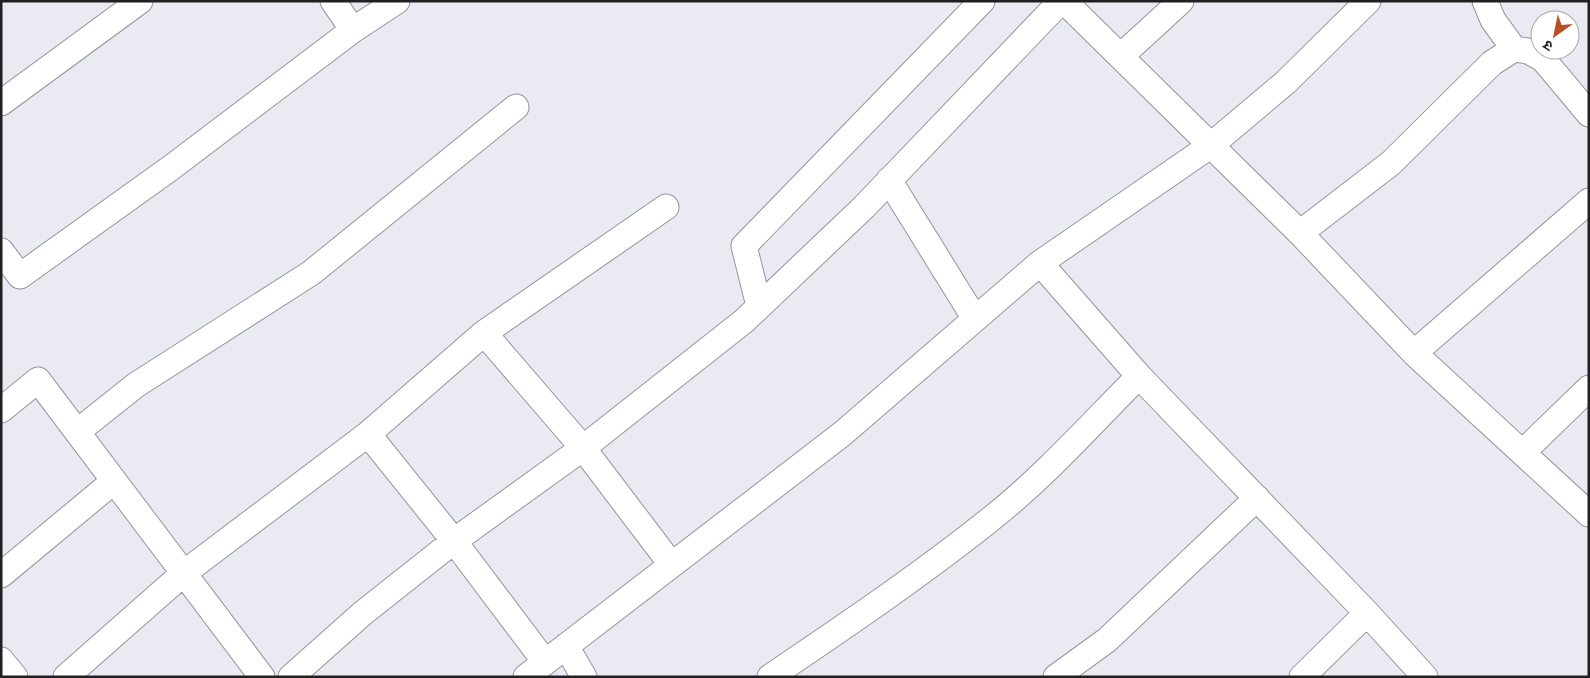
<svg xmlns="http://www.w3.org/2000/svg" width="1590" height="678" viewBox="0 0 1590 678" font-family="'Nunito Sans','Noto Sans Devanagari',sans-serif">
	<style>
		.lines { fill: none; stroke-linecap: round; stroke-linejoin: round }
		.street-casing { stroke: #94959c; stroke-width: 27 }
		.street { stroke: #fff; stroke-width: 25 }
	</style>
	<rect width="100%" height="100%" fill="#eaeaf3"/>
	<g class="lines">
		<defs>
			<path id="street" d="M333 1 353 30
				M1064 1 1300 233 1414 353 1589 514
				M1485 1 1493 20 1514 49
				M1121 56 1181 1
				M1 103 140 1
				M889 180 975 319
				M1300 233 1391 163 1492 63 1514 49 1528 51 1543 59 1589 114
				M1 251 20 276 172 167 353 30 397 1
				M1040 263 1139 376 1367 613 1425 677
				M759 306 744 246 982 1
				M484 333 583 448 671 564
				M1414 353 1589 201
				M1 410 38 380 262 677
				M77 432 136 385 311 273 516 107
				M368 434 454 541 545 662
				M1523 452 1589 388
				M1 575 114 481
				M566 646 584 677
				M1 660 15 677
				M66 677 184 573 368 434 484 333 666 207
				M291 677 363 613 454 541 583 448 744 321 864 207 1061 1
				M526 677 842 434 1040 263 1210 146 1286 82 1368 1
				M770 677C845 626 921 575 992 518 1045 476 1091 424 1139 376
				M1056 677 1107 640 1257 498
				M1302 677 1367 613"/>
		</defs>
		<use href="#street" class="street-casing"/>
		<use href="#street" class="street"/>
	</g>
	<rect width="1590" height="678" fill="none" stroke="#202023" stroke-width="5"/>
	<g transform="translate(1555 35) rotate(213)"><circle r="24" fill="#ffffff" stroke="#a6a6a7"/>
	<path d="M0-4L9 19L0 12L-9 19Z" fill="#b75123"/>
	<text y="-8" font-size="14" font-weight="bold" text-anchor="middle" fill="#202023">उ</text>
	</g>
</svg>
